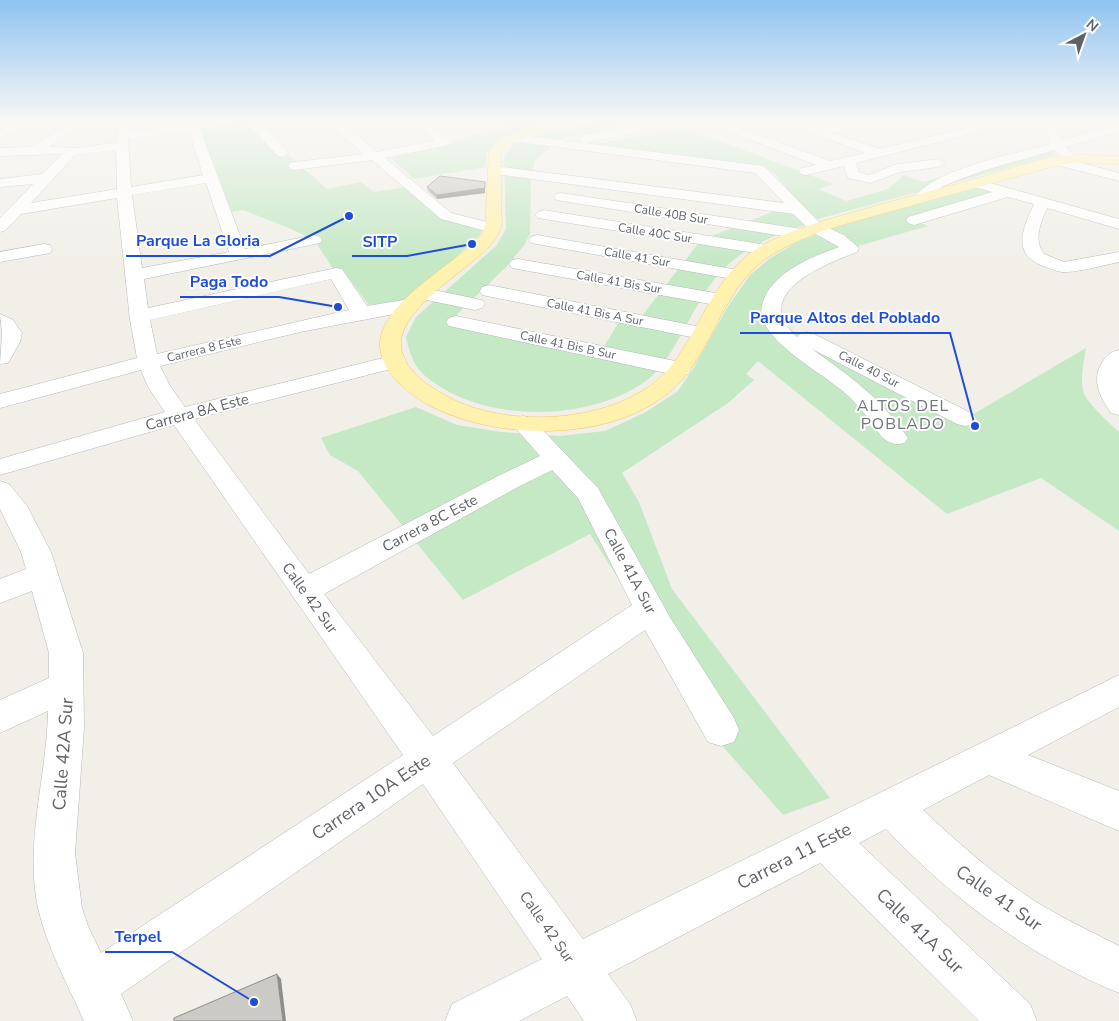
<svg xmlns="http://www.w3.org/2000/svg" width="1119" height="1021" viewBox="0 0 1119 1021" font-family="'Nunito Sans',sans-serif">
	<style>
		.green { fill: #c5e8c5 }
		.lines { fill: none; stroke-linecap: round; stroke-linejoin: round }
		.minor-casing { stroke: #b5b8bc; stroke-width: 1 }
		.major-casing { stroke: #f2c960; stroke-width: 1 }
		.minor { fill: #fff; fill-rule: evenodd }
		.major { fill: #fff2af; fill-rule: evenodd }
		.wall { fill: #afaea9 }
		.shaded-wall { fill: #8f8d8a }
		.building { fill: #cccac5; stroke: #8f8d8a }
		.labels { text-anchor: middle; stroke-width: 4; stroke-linejoin: round; paint-order: stroke }
		.far-street-label { font-size: 12px; fill: #5f6368; stroke: #fff }
		.street-label { font-size: 15px; fill: #5f6368; stroke: #fff }
		.neighbourhood-label { font-size: 16px; letter-spacing: 1px; fill: #70757a; stroke: #fff }
		.near-street-label { font-size: 18px; fill: #5f6368; stroke: #fff }
		.leader { fill: none; stroke: #1d4ed8; stroke-width: 2 }
		.callout-dot { fill: #1d4ed8; stroke: #fff; stroke-width: 2 }
		.callout-label { font-size: 16px; text-anchor: middle; font-weight: bold; fill: #1d4ed8; stroke: #fff; stroke-width: 4; stroke-linejoin: round; paint-order: stroke }
	</style>
	<rect width="100%" height="100%" fill="#f1efe8"/>
	<path class="green" d="M197 120H249L327 189 361 182 374 192 406 187 446 220 481 230 480 235 410 299 369 305 344 272 336 273 314 240 289 228 243 210 232 212Z
		M510 120H579C548 127 509 129 486 153V167L414 179 391 158 452 144C466 131 491 133 510 132L497 123Z
		M611 120H650L661 124 649 126 639 123 568 137 558 141 535 160 531 175 530 234 525 244 506 267 447 324 598 357 621 318 638 321 701 240 780 209 790 212 805 225C773 235 740 249 718 275 703 292 693 314 682 333 671 352 662 370 643 383 584 423 478 423 423 374 413 365 409 350 406 337L416 317 496 246 506 229 504 160C506 155 508 150 512 146 528 133 589 125 611 120Z
		M684 127 834 184 819 189 846 201 888 189 904 175 923 182 1048 147 1056 155 814 220 774 173 764 167 589 145Z
		M977 185 1004 194 915 221 928 226 851 248 786 284 772 320 965 419 1086 348C1084 361 1080 378 1083 391 1086 402 1110 424 1119 432V531L1041 478 947 514 758 361 746 374 754 380 728 403 622 473 639 502 672 589 830 798 783 815 705 726 634 603 590 534 463 600 358 471 330 455 321 438 416 407 457 425 501 432 560 436 605 431 644 413 677 392 693 369 727 308 750 275 769 259 797 242 833 228Z"/>
	<g class="lines">
		<defs>
			<path id="minor" d="M19 120H35L0 138V129Z
				M75 120H89L49 147 80 148 116 142 119 126 136 120H154L129 131 186 124 185 120H197L198 122 257 120 289 153 283 157 278 156 246 122 200 129 245 249 314 235 320 237 322 240 320 243 144 279 148 308 336 268 342 269 367 306 410 299 417 301 420 305 417 309 410 311 300 332 160 366 170 386 185 407 395 355 403 356 406 361 403 366 194 419 309 574 500 475 540 456 511 423 515 418 523 416 531 418 598 488 671 619 734 718 739 730 734 742 721 746 708 742 645 630 453 763 583 939 1119 675V707L1028 755 1119 791V831L989 775 923 810C956 841 990 871 1027 896 1056 915 1088 930 1119 946V993C1029 956 952 899 886 829L859 843 1030 1004 1037 1021H979L820 863 608 974 630 1004 637 1021H584L567 996 519 1021H445L452 1004 542 959 423 784 121 994 133 1021H84C68 985 47 948 38 908 24 843 47 777 48 711L0 733V700L49 678V653L32 591 0 603V579L26 569 21 552 0 509V481L9 484 27 506 51 552 83 653 84 728 75 853 82 908 88 926 101 953 403 755 174 425 0 475V459L165 412 148 387 141 370 0 408V394L137 358 130 320 117 198 21 214 6 230 0 232V218L33 184 0 187V179L42 174 62 154 0 156V148L30 147ZM189 131 203 175 131 187 128 139ZM116 150 117 189 31 203 75 155ZM206 183 229 252 142 268 132 195ZM331 279 349 310 157 354 150 320ZM552 470 578 498 632 605 433 736 324 594 518 487Z
				M326 120H339L377 152 435 140 409 120H422L449 139 451 142 449 145 385 158 451 213 499 225 501 228 499 231 493 233 441 219 372 160 295 170 290 169 288 166 290 163 295 162 363 154Z
				M493 120H506L507 122 501 126Z
				M657 120 668 122 658 129 584 143 578 139 584 135Z
				M718 120 830 161 865 153 778 120H796L818 128 856 120H880L875 123 832 133 880 149 997 120H1018L1017 122 856 163 859 172 869 175 897 164 938 159 945 163 938 167 900 172 870 183 848 178 844 166 806 175 801 174 799 171 801 168 816 165 714 126 712 124 714 122Z
				M1041 120H1053L1062 140 1119 124V132L1066 147 1077 159 1075 161 1119 173V181L1053 164 1051 161 1053 158H1062L1055 150C1018 161 980 170 944 186 933 190 930 205 916 201L914 198C935 168 1015 154 1051 144Z
				M515 134 764 166 822 225 844 235 859 248 857 252C823 265 749 294 797 337L800 334 807 332 814 334 973 414 977 419 973 424 965 426 957 424 812 349C851 377 880 397 908 438L905 443C883 449 876 427 863 412 855 402 846 393 836 386 815 369 754 336 762 305 770 273 811 257 839 247L810 231 794 214 495 174 488 170 495 166 784 203 755 173 511 141 509 138Z
				M976 179 1119 219V229L1047 208C1041 222 1033 240 1044 254L1064 262 1119 252V262C1105 265 1075 273 1062 272 1055 271 1049 268 1043 266 1011 254 1023 228 1034 204L1008 197 914 225 908 223 906 220 908 217 992 192 971 186 969 183 971 180Z
				M561 193 802 229 808 231 810 234 808 237 802 239 556 200 554 197 556 194Z
				M543 210 767 245 773 246 775 250 773 254 767 255 538 218 535 215 538 212Z
				M537 235 738 270 744 271 747 275 744 279 738 280 531 243 529 240 531 237Z
				M44 244 50 245 52 249 50 253 0 262V252Z
				M518 259 721 294 728 296 730 300 728 304 721 306 512 268 509 264 512 260Z
				M489 285 701 327 708 329 711 333 708 337 701 339 482 295 480 291 482 287Z
				M424 288 482 300 485 304 482 308 475 310 417 298 415 294 417 290Z
				M0 314 13 320 22 333 20 342 8 363 0 364 2 333Z
				M456 316 680 362 688 364 691 369 688 374 680 376 449 326 446 322 449 318Z
				M1119 350V415L1111 413C1099 396 1091 379 1103 361 1108 354 1111 352 1119 350Z"/>
			<path id="major" d="M575 120H602L597 123C569 129 522 131 501 152 501 170 501 188 501 206 501 212 503 221 501 227 498 240 484 252 474 260 452 279 402 312 401 342 400 370 431 388 452 399 514 430 626 423 672 365 702 326 715 273 761 246 788 231 818 222 847 214 888 202 930 191 971 180 1002 172 1040 157 1071 155 1086 154 1103 156 1119 156V164L1070 163 1052 167C1000 181 948 195 896 210 856 221 809 232 773 254 729 280 718 332 689 371 636 444 501 444 429 405 407 393 378 369 380 342 383 307 434 276 459 255 468 248 480 240 484 229 487 223 486 215 486 208 487 189 488 170 489 151 506 128 548 125 575 120Z"/>
		</defs>
		<use href="#minor" class="minor-casing"/>
		<use href="#major" class="major-casing"/>
		<use href="#minor" class="minor"/>
		<use href="#major" class="major"/>
	</g>
	<path class="wall" d="M485 182V193L437 199 428 191 427 187Z"/>
	<path class="shaded-wall" d="M485 182V193L437 199V195Z
		M277 974 281 979 286 1021H283Z"/>
	<path class="building" d="M440 176 485 182V188L437 195 427 187Z
		M277 974 283 1021H174V1018Z"/>
	<linearGradient id="sky" x2="0" y2="1"><stop stop-color="#8fc3f1"/><stop offset="0.46" stop-color="#f9f8f5"/><stop offset="1" stop-color="#f9f8f5" stop-opacity="0"/></linearGradient>
	<rect width="1119" height="263" fill="url(#sky)"/>
	<g class="labels">
		<g class="far-street-label">
			<text transform="translate(671 214) rotate(9)" y="4">Calle 40B Sur</text>
			<text transform="translate(655 233) rotate(9)" y="4">Calle 40C Sur</text>
			<text transform="translate(637 257) rotate(10)" y="4">Calle 41 Sur</text>
			<text transform="translate(619 282) rotate(10)" y="4">Calle 41 Bis Sur</text>
			<text transform="translate(595 312) rotate(11)" y="4">Calle 41 Bis A Sur</text>
			<text transform="translate(568 345) rotate(12)" y="4">Calle 41 Bis B Sur</text>
			<text transform="translate(204 349) rotate(-14)" y="4">Carrera 8 Este</text>
			<text transform="translate(869 369) rotate(27)" y="4">Calle 40 Sur</text>
		</g>
		<g class="street-label">
			<text transform="translate(197 412) rotate(-15)" y="5">Carrera 8A Este</text>
			<text transform="translate(430 523) rotate(-28)" y="5">Carrera 8C Este</text>
			<text transform="translate(630 571) rotate(62)" y="5">Calle 41A Sur</text>
			<text transform="translate(310 598) rotate(54)" y="5">Calle 42 Sur</text>
			<text transform="translate(547 927) rotate(55)" y="5">Calle 42 Sur</text>
		</g>
		<g class="neighbourhood-label">
			<text x="903" y="411">ALTOS DEL<tspan x="903" dy="18">POBLADO</tspan></text>
		</g>
		<g class="near-street-label">
			<text transform="translate(63 754) rotate(-86)" y="6">Calle 42A Sur</text>
			<text transform="translate(371 797) rotate(-34)" y="6">Carrera 10A Este</text>
			<text transform="translate(794 856) rotate(-27)" y="6">Carrera 11 Este</text>
			<text transform="translate(999 898) rotate(35)" y="6">Calle 41 Sur</text>
			<text transform="translate(920 931) rotate(44)" y="6">Calle 41A Sur</text>
		</g>
	</g>
	<path class="leader" d="M349 216L270 256H126M472 244L407 256H352M338 307L279 297H180M975 426L950 333H740M254 1002L172 952H105"/>
	<g class="callout-dot">
		<circle cx="349" cy="216" r="5"/>
		<circle cx="472" cy="244" r="5"/>
		<circle cx="338" cy="307" r="5"/>
		<circle cx="975" cy="426" r="5"/>
		<circle cx="254" cy="1002" r="5"/>
	</g>
	<g class="callout-label">
		<text x="198" y="246">Parque La Gloria</text>
		<text x="380" y="247">SITP</text>
		<text x="229" y="287">Paga Todo</text>
		<text x="845" y="323">Parque Altos del Poblado</text>
		<text x="138" y="942">Terpel</text>
	</g>
	<g transform="translate(1084 35) rotate(41)" stroke="#ffffff" stroke-width="4" paint-order="stroke">
	<path d="M0-4L9 19L0 12L-9 19Z" fill="#5f6368"/>
	<text y="-8" font-size="14" font-weight="bold" text-anchor="middle" fill="#5f6368">N</text>
	</g>
</svg>
